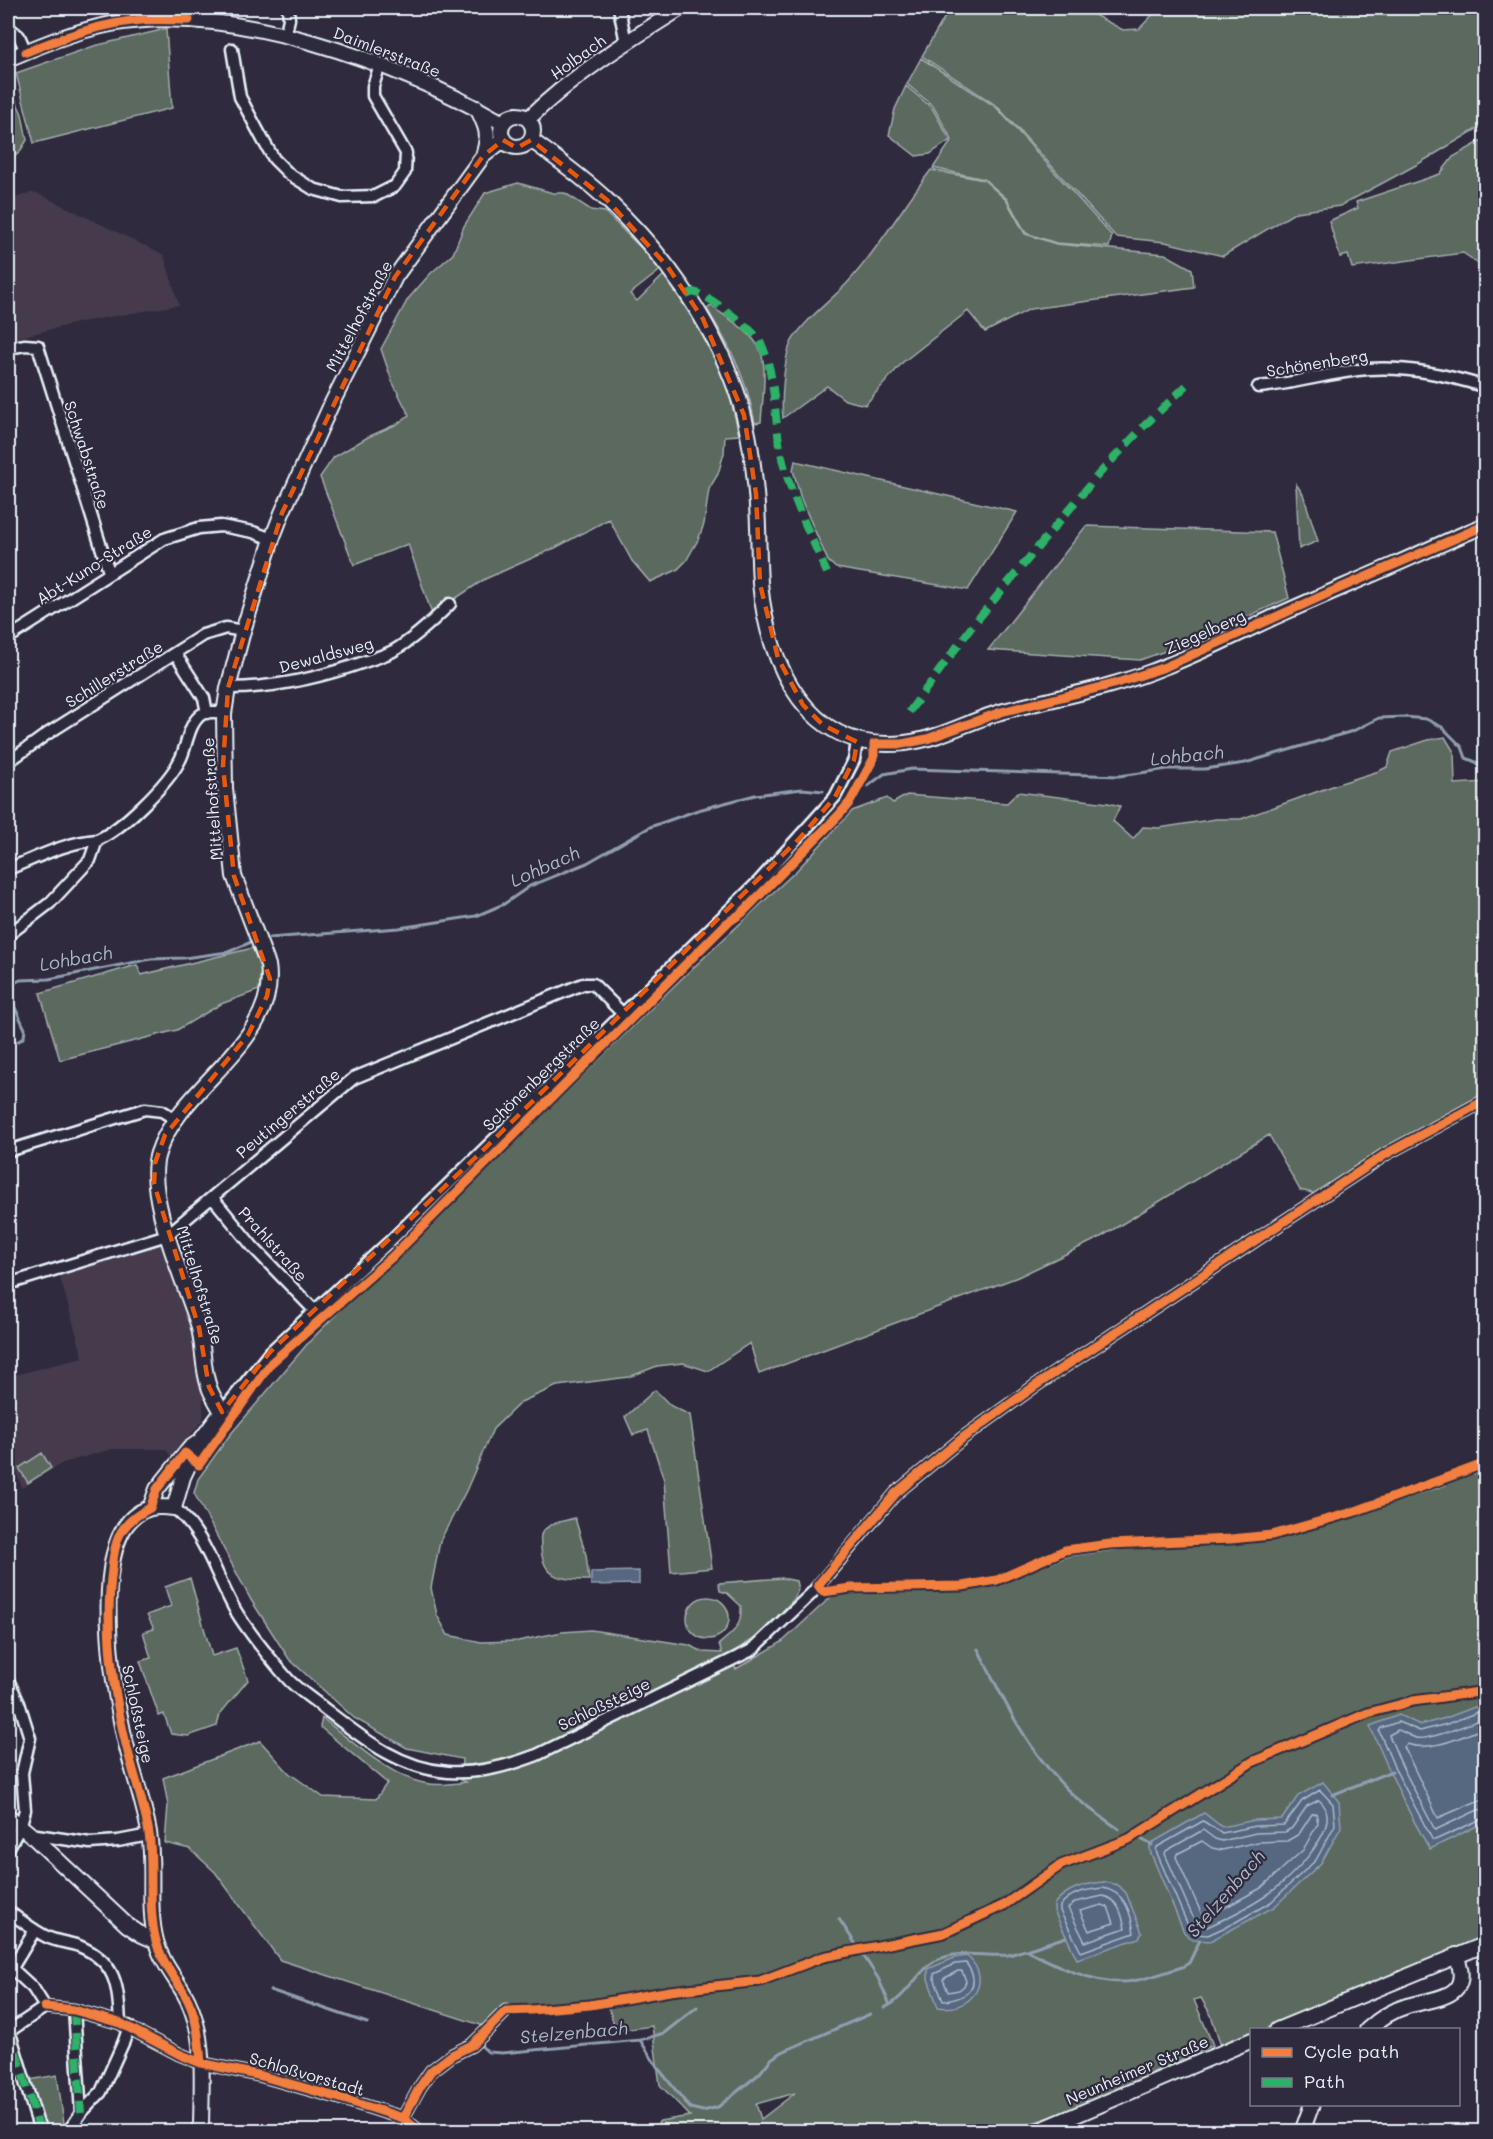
<svg xmlns="http://www.w3.org/2000/svg" width="1493" height="2139" viewBox="0 0 1493 2139" font-family="Mali,sans-serif">
	<style>
		.built { fill: #443a4d }
		.green { fill: #5c695f; stroke: #a2adac; stroke-width: 1.5; fill-rule: evenodd }
		.water { fill: #556780; stroke: #909eb0; stroke-width: 1.5 }
		.lines { fill: none; stroke-linecap: round; stroke-linejoin: round }
		.shore { stroke: #adbac8; stroke-width: 1.5 }
		.stream { stroke: #909eb0; stroke-width: 3 }
		.street-casing { stroke: #e8f1f8; stroke-width: 15 }
		.secondary-casing { stroke: #e8f1f8; stroke-width: 18 }
		.street { stroke: #2f2a3d; stroke-width: 10 }
		.secondary { stroke: #2f2a3d; stroke-width: 14 }
		.quiet { stroke: #2db169; stroke-width: 8; stroke-dasharray: 15 8; stroke-linecap: butt }
		.cycleway-casing { stroke: #2f2a3d; stroke-width: 13 }
		.cycleway { stroke: #f27e40; stroke-width: 9 }
		.marked { fill: none; stroke: #e8590c; stroke-width: 4.5; stroke-dasharray: 12 8; stroke-linejoin: round }
		.labels { text-anchor: middle; stroke-width: 4.5; stroke-linejoin: round; paint-order: stroke }
		.street-label { font-size: 16px; fill: #e8f1f8; stroke: #2f2a3d }
		.water-label { font-size: 18px; font-style: italic; fill: #adbac8; stroke: #2f2a3d }
	</style>
	<rect width="100%" height="100%" fill="#2f2a3d"/>
	<filter id="ink" filterUnits="userSpaceOnUse"><feTurbulence type="fractalNoise" baseFrequency=".0167" numOctaves="2"/><feDisplacementMap in="SourceGraphic" scale="12" xChannelSelector="R" yChannelSelector="G"/><feConvolveMatrix kernelMatrix="1 2 1 2 8 2 1 2 1" color-interpolation-filters="sRGB"/></filter>
	<g filter="url(#ink)">
		<path class="built" d="M30 193H37L164 255 179 305 81 322 8 340V200Z
			M163 1242 192 1327 203 1391V1420L172 1457 165 1449H112L63 1463 22 1488 8 1448V1377L83 1357 59 1274Z"/>
		<path class="green" d="M950 8H1081L1123 30 1139 29 1159 8H1485V124L1418 164 1340 206 1296 212 1223 256 1165 242 1116 237 997 106 922 56Z
			M166 29 172 108 34 143 16 73 94 46Z
			M921 58 996 107 1112 236 1109 247 1056 243 1026 233 1007 199 984 179 933 168 952 140 933 106 907 84Z
			M8 83 22 114 27 140 19 153 8 161Z
			M906 86 932 108 950 140 930 154 916 156 889 135 895 109Z
			M1485 139V263H1478L1463 253 1352 268 1348 255 1340 257 1329 221 1358 208 1356 202 1440 174 1453 157Z
			M931 170 984 180 1006 200 1025 234 1056 244 1165 254 1192 269 1194 287 1030 309 985 332 968 311 903 362 865 405 845 400 827 386 783 418C781 401 784 355 792 341 806 318 831 301 849 281 880 247 903 206 931 170Z
			M518 183 553 193H565L591 210 605 212 656 263 660 268 658 272 630 294 637 301 664 275C684 304 704 335 719 368 729 389 734 412 739 435L725 436 724 453 718 474 709 489 704 524 698 540 686 561 677 570 650 582 632 561 609 519 555 548 485 579 432 614 408 544 354 565 320 477 334 457 368 437 397 424 409 415 392 381 381 349 408 299 430 274 453 254 464 226 485 193Z
			M711 306C727 318 752 331 760 350 768 367 762 403 761 422L755 423C746 376 731 349 707 309Z
			M795 461 1017 512 968 590 836 568 828 561 801 499 793 470Z
			M1296 484 1303 494 1318 541 1299 549Z
			M1086 526 1272 532 1289 598 1188 643 1140 660 988 650Z
			M1445 737 1454 752 1455 784 1485 782V1096L1435 1122 1316 1194 1300 1190 1269 1135 1099 1238 1018 1277 759 1374 750 1343 708 1371 683 1363 657 1366 629 1377 557 1386 521 1402 493 1429 466 1491 440 1541 431 1588 437 1615 448 1635 481 1642 518 1641 562 1632 591 1630 689 1645 702 1652 722 1653 719 1644C734 1632 742 1626 741 1606L727 1593 720 1591 719 1583 782 1578 796 1581 798 1590 794 1599 759 1636 726 1656 736 1669 782 1642 834 1594 936 1592 1005 1581 1068 1556 1137 1547 1249 1542 1342 1520 1446 1485V1481L1485 1471V1944L1277 2029 1252 2030 1251 2040 1223 2052 1211 2015 1201 1998 1194 2000 1213 2045 1067 2112 1005 2131H651L660 2121 690 2116 660 2085 652 2026 616 2031 608 2006 508 2016 496 2030 280 1960 215 1872 190 1849 165 1843 168 1805 163 1778 260 1741 289 1773 323 1797 376 1799 387 1783 320 1727 322 1718C349 1739 391 1777 424 1783 438 1786 452 1784 466 1782L461 1780 462 1759 407 1748 354 1718 289 1659 251 1600 194 1493 198 1479 229 1436 309 1342 369 1281 482 1174 679 981 797 870 852 811 887 798 893 803 907 795 1007 803 1018 792 1108 803 1120 806 1113 821 1133 839 1143 827 1159 828 1216 819H1241L1341 783 1379 771 1387 767 1392 752 1428 740ZM795 2093 761 2119 756 2104Z
			M253 948 261 967 259 990 221 1004 177 1030 60 1060 40 993 137 965 141 975Z
			M655 1390 671 1406 690 1415 712 1568 671 1572 664 1480 648 1430 633 1435 625 1417Z
			M42 1453 51 1468 28 1483 19 1468Z
			M575 1518 586 1555 589 1580C562 1580 543 1579 541 1548 541 1541 539 1535 544 1530 552 1522 565 1521 575 1518Z
			M190 1578 212 1656 236 1648 248 1680 220 1714 217 1726 188 1736 171 1734 164 1714 159 1716 140 1661 151 1658 143 1632 154 1629 147 1615 171 1606 165 1587Z
			M687 1618a21 21 0 1 1 42 0a21 21 0 1 1-42 0Z
			M57 2075 65 2130 47 2131 29 2080Z"/>
		<path class="water" d="M639 1571V1584L591 1585V1572Z
			M1485 1703V1822L1430 1849C1406 1810 1388 1768 1370 1726L1399 1715 1420 1725 1446 1718Z
			M1323 1782 1339 1802 1341 1827 1321 1863 1274 1907 1210 1941 1193 1940 1184 1932 1150 1851V1844L1204 1813 1222 1827 1255 1820 1282 1819 1298 1796Z
			M1104 1882 1118 1885 1126 1893 1142 1933 1139 1938 1077 1959 1054 1911V1904C1067 1888 1084 1884 1104 1882Z
			M967 1956C995 1981 970 2013 938 2007L928 1979V1969L954 1958Z"/>
		<g class="lines">
			<path class="shore" d="M1486 1709 1447 1724 1420 1731 1398 1722 1381 1728 1379 1731 1395 1769 1432 1839 1435 1840 1486 1817
				M1486 1717C1471 1723 1430 1741 1416 1738 1410 1736 1404 1732 1398 1730L1389 1735 1402 1766 1435 1830 1478 1810 1486 1809
				M1486 1727C1463 1736 1431 1753 1407 1744L1404 1747 1438 1818 1475 1802 1486 1800
				M1320 1790 1333 1804 1335 1825 1316 1860 1271 1902 1234 1923 1208 1935 1196 1934 1189 1928 1156 1851 1157 1847 1203 1821 1222 1833 1256 1826 1284 1825 1302 1801Z
				M1319 1800C1349 1825 1286 1883 1264 1897 1246 1909 1227 1918 1207 1927H1199L1196 1924 1165 1854 1166 1851 1203 1830 1215 1839 1222 1841 1256 1833 1285 1832 1292 1828 1307 1806Z
				M1316 1813 1318 1823 1303 1850 1261 1888 1206 1918 1203 1917 1176 1857 1177 1854 1202 1841 1212 1848 1222 1850 1258 1842 1287 1841 1299 1834 1312 1814Z
				M1103 1888C1125 1892 1131 1912 1134 1933L1081 1952 1060 1911V1906C1070 1892 1087 1890 1103 1888Z
				M1103 1896C1118 1899 1122 1914 1125 1928L1085 1942 1068 1908 1075 1902Z
				M1102 1905 1108 1907 1114 1923 1089 1931 1080 1911Z
				M966 1963C983 1986 967 1999 943 2001L934 1978V1974L955 1964Z
				M958 1971H962L966 1981 964 1986 959 1990 948 1992 943 1979Z"/>
			<path class="stream" d="M868 786 884 774 912 769 1119 776 1168 769H1205L1245 763 1353 731 1379 718 1405 717 1426 719 1442 727 1462 747 1466 758 1478 763H1486
				M269 938 399 928 476 916 504 904 530 886 587 863 650 827 698 810 755 795 802 789 823 791
				M13 984 20 980 49 979 151 959 184 958 228 952 249 943
				M8 1042 19 1041 24 1037 25 1029 9 995
				M978 1649C1002 1697 1024 1744 1061 1783 1077 1801 1099 1815 1119 1829
				M1332 1795 1392 1771
				M1135 1836 1152 1845
				M839 1919 855 1943
				M1026 1950 1066 1937
				M863 1955 878 1978 890 2005
				M270 1990 367 2023
				M884 2008C907 1998 918 1970 935 1961 958 1949 984 1957 1008 1955 1014 1954 1020 1951 1026 1950 1056 1965 1088 1982 1123 1982 1140 1982 1165 1972 1182 1967L1189 1963 1200 1940
				M640 2040 664 2033 697 2007
				M477 2042 488 2052 502 2053 640 2040 658 2068 690 2108 703 2111 718 2107 759 2074 771 2059 784 2051 870 2014"/>
			<defs>
				<path id="street" d="M619 8 626 43
					M8 27 19 36 26 52
					M285 36 289 19 288 8
					M232 49 240 97 263 140 274 159 289 174 313 189 342 197 375 196 395 186 405 172 406 153 373 96V86L380 65
					M8 348 25 345 38 346 109 572
					M1258 387C1295 384 1331 372 1368 369 1408 366 1447 375 1486 387
					M8 638 164 539 199 528 221 526 253 532 272 539
					M175 653 204 698 207 713
					M228 688C275 688 323 677 367 661 376 658 385 655 393 651 414 639 433 621 450 604
					M8 762 47 734 203 635 226 628 243 631
					M8 869C36 858 66 842 97 840
					M8 935 50 903 90 860 97 840C121 830 168 784 180 760 187 747 188 723 202 714 208 711 218 712 225 713
					M8 1151 145 1109 162 1111 175 1119
					M212 1197 253 1247 314 1310
					M8 1284 167 1235 354 1078 583 984H593L624 1015
					M222 1412 270 1352 389 1242 759 881 835 797 854 760 857 742
					M174 1508C205 1533 215 1574 234 1608 247 1631 269 1657 286 1677 295 1688 310 1697 321 1706 360 1736 397 1768 448 1772 479 1774 508 1766 537 1755L752 1650 811 1594 896 1493 964 1437 1035 1386 1386 1154 1486 1100
					M8 1680 19 1703 30 1738 22 1773 25 1810 20 1827 8 1849
					M30 1834 90 1843 118 1841 149 1835
					M8 1911C20 1920 33 1930 47 1937 57 1942 68 1942 79 1946 117 1962 118 1986 120 2023
					M8 1965 33 1988 45 2007
					M12 1968 35 1930
					M45 2007 74 2010 120 2023 179 2054 201 2063 262 2076 340 2098 403 2118 420 2132
					M74 2010 81 2113
					M9 2030 37 2121 42 2132
					M8 2032 45 2007
					M403 2118 420 2087 431 2071 452 2055 472 2045 506 2011
					M68 2132 81 2113 101 2092 124 2041 129 2026
					M143 2132H144"/>
				<path id="secondary" d="M8 59C41 45 75 31 111 24 234 2 397 63 503 123
					M477 108C487 128 490 134 483 156
					M501 131a16 16 0 1 1 32 0a16 16 0 1 1-32 0Z
					M528 119C573 75 628 41 681 8
					M531 140C557 159 584 178 608 201 663 253 710 318 736 390 748 423 753 458 756 493 759 523 758 553 760 583 768 665 808 755 905 743 940 739 971 720 1004 711 1058 697 1114 688 1166 666 1202 652 1238 634 1274 617 1314 599 1355 582 1396 564 1426 551 1455 537 1486 525
					M198 1445 183 1477 174 1508C166 1507 158 1506 151 1508 85 1523 113 1684 123 1731 130 1765 143 1798 149 1832 155 1868 147 1906 156 1941 161 1961 174 1976 184 1993 191 2005 195 2018 198 2031 204 2064 201 2099 201 2132
					M150 1508 157 1489 190 1448 200 1441 222 1412C218 1404 212 1396 209 1387 202 1368 204 1345 198 1324 185 1282 144 1194 158 1153 179 1086 280 1041 268 965L234 876 225 788 224 714 228 688 243 631 272 539 282 513 331 405 395 277 483 156 503 140
					M8 1816 30 1834 127 1925 142 1935 156 1941
					M1277 2030 1486 1944
					M1367 2030C1378 2020 1393 2010 1407 2006 1438 1997 1474 1999 1456 1955
					M1036 2132 1252 2040
					M1302 2132 1312 2104"/>
			</defs>
			<use href="#street" class="street-casing"/>
			<use href="#secondary" class="secondary-casing"/>
			<use href="#street" class="street"/>
			<use href="#secondary" class="secondary"/>
			<path class="quiet" d="M686 295 693 292C706 295 717 304 728 312 738 320 748 327 756 336 776 360 774 422 781 453 790 495 810 534 827 573
				M909 712 973 625 1098 475 1145 425 1188 384
				M74 2010 81 2113
				M9 2030 37 2121 42 2132"/>
			<defs>
				<path id="cycleway" d="M26 52C64 37 101 23 142 20 158 19 173 20 189 20
					M1486 1100 1386 1154 1035 1386 964 1437 896 1493 818 1585 823 1592 851 1588 962 1586 997 1580 1065 1550 1110 1544 1231 1539 1272 1535 1353 1512 1486 1463
					M45 2007 74 2010 120 2023 179 2054 201 2063 262 2076 340 2098 403 2118 420 2132
					M201 2063C199 2039 197 2014 184 1993 174 1976 161 1961 156 1941 147 1906 154 1868 149 1833 143 1798 130 1765 123 1731 111 1678 105 1623 112 1569 113 1557 115 1544 120 1534 127 1521 138 1514 150 1508L157 1489 185 1453 199 1465 271 1363 392 1257 727 923 742 913 839 815 850 802 874 758V744H902L927 739 1001 712 1114 684 1165 667 1331 592 1486 525
					M403 2118 420 2087 431 2071 452 2055 472 2045 506 2011 531 2010 590 2005 670 1991 760 1981 823 1957 944 1933 1004 1905 1061 1865 1129 1839 1252 1762 1368 1713 1413 1701 1479 1692 1486 1689"/>
			</defs>
			<use href="#cycleway" class="cycleway-casing"/>
			<use href="#cycleway" class="cycleway"/>
		</g>
	</g>
	<path class="marked" d="M503 140 517 148 531 140 607 200 667 266 703 319 744 415 756 494 760 584 778 658 803 705 823 725 857 742 854 760 835 797 799 839 474 1159 270 1352 222 1412 209 1387 199 1328 154 1184 155 1163 165 1135 248 1035 267 996 270 979 234 876 223 766 228 688 282 513 395 277 483 156Z"/>
	<g class="labels">
		<g class="street-label">
			<text transform="translate(387 52) rotate(21)" y="6">Daimlerstraße</text>
			<text transform="translate(578 57) rotate(-36)" y="6">Holbach</text>
			<text transform="translate(359 316) rotate(-62)" y="6">Mittelhofstraße</text>
			<text transform="translate(1317 363) rotate(-9)" y="6">Schönenberg</text>
			<text transform="translate(87 455) rotate(72)" y="6">Schwabstraße</text>
			<text transform="translate(94 565) rotate(-32)" y="6">Abt-Kuno-Straße</text>
			<text transform="translate(1205 632) rotate(-24)" y="6">Ziegelberg</text>
			<text transform="translate(326 655) rotate(-15)" y="6">Dewaldsweg</text>
			<text transform="translate(114 674) rotate(-32)" y="6">Schillerstraße</text>
			<text transform="translate(212 799) rotate(-94)" y="6">Mittelhofstraße</text>
			<text transform="translate(541 1074) rotate(-44)" y="6">Schönenbergstraße</text>
			<text transform="translate(288 1113) rotate(-40)" y="6">Peutingerstraße</text>
			<text transform="translate(273 1244) rotate(48)" y="6">Prahlstraße</text>
			<text transform="translate(200 1285) rotate(73)" y="6">Mittelhofstraße</text>
			<text transform="translate(604 1704) rotate(-26)" y="6">Schloßsteige</text>
			<text transform="translate(138 1714) rotate(78)" y="6">Schloßsteige</text>
			<text transform="translate(1137 2070) rotate(-23)" y="6">Neunheimer Straße</text>
			<text transform="translate(307 2074) rotate(16)" y="6">Schloßvorstadt</text>
		</g>
		<g class="water-label">
			<text transform="translate(1187 756) rotate(-6)" y="6">Lohbach</text>
			<text transform="translate(545 867) rotate(-24)" y="6">Lohbach</text>
			<text transform="translate(76 959) rotate(-10)" y="6">Lohbach</text>
			<text transform="translate(1226 1894) rotate(-49)" y="6">Stelzenbach</text>
			<text transform="translate(574 2033) rotate(-5)" y="6">Stelzenbach</text>
		</g>
	</g>
	<rect width="1493" height="2139" fill="none" stroke="#2f2a3d" stroke-width="30"/>
	<rect x="15" y="15" width="1463" height="2109" fill="none" stroke="#e8f1f8" stroke-width="2" filter="url(#ink)"/>
	<rect x="1250" y="2028" width="210" height="78" fill="#2f2a3d" stroke="#797a88" stroke-width="1.5"/>
	<rect x="1262" y="2048" width="30" height="9" fill="#f27e40" stroke="#797a88" stroke-width="1.5"/>
	<text x="1304" y="2058" font-size="18" fill="#e8f1f8">Cycle path</text>
	<rect x="1262" y="2078" width="30" height="9" fill="#2db169" stroke="#797a88" stroke-width="1.5"/>
	<text x="1304" y="2088" font-size="18" fill="#e8f1f8">Path</text>
</svg>
